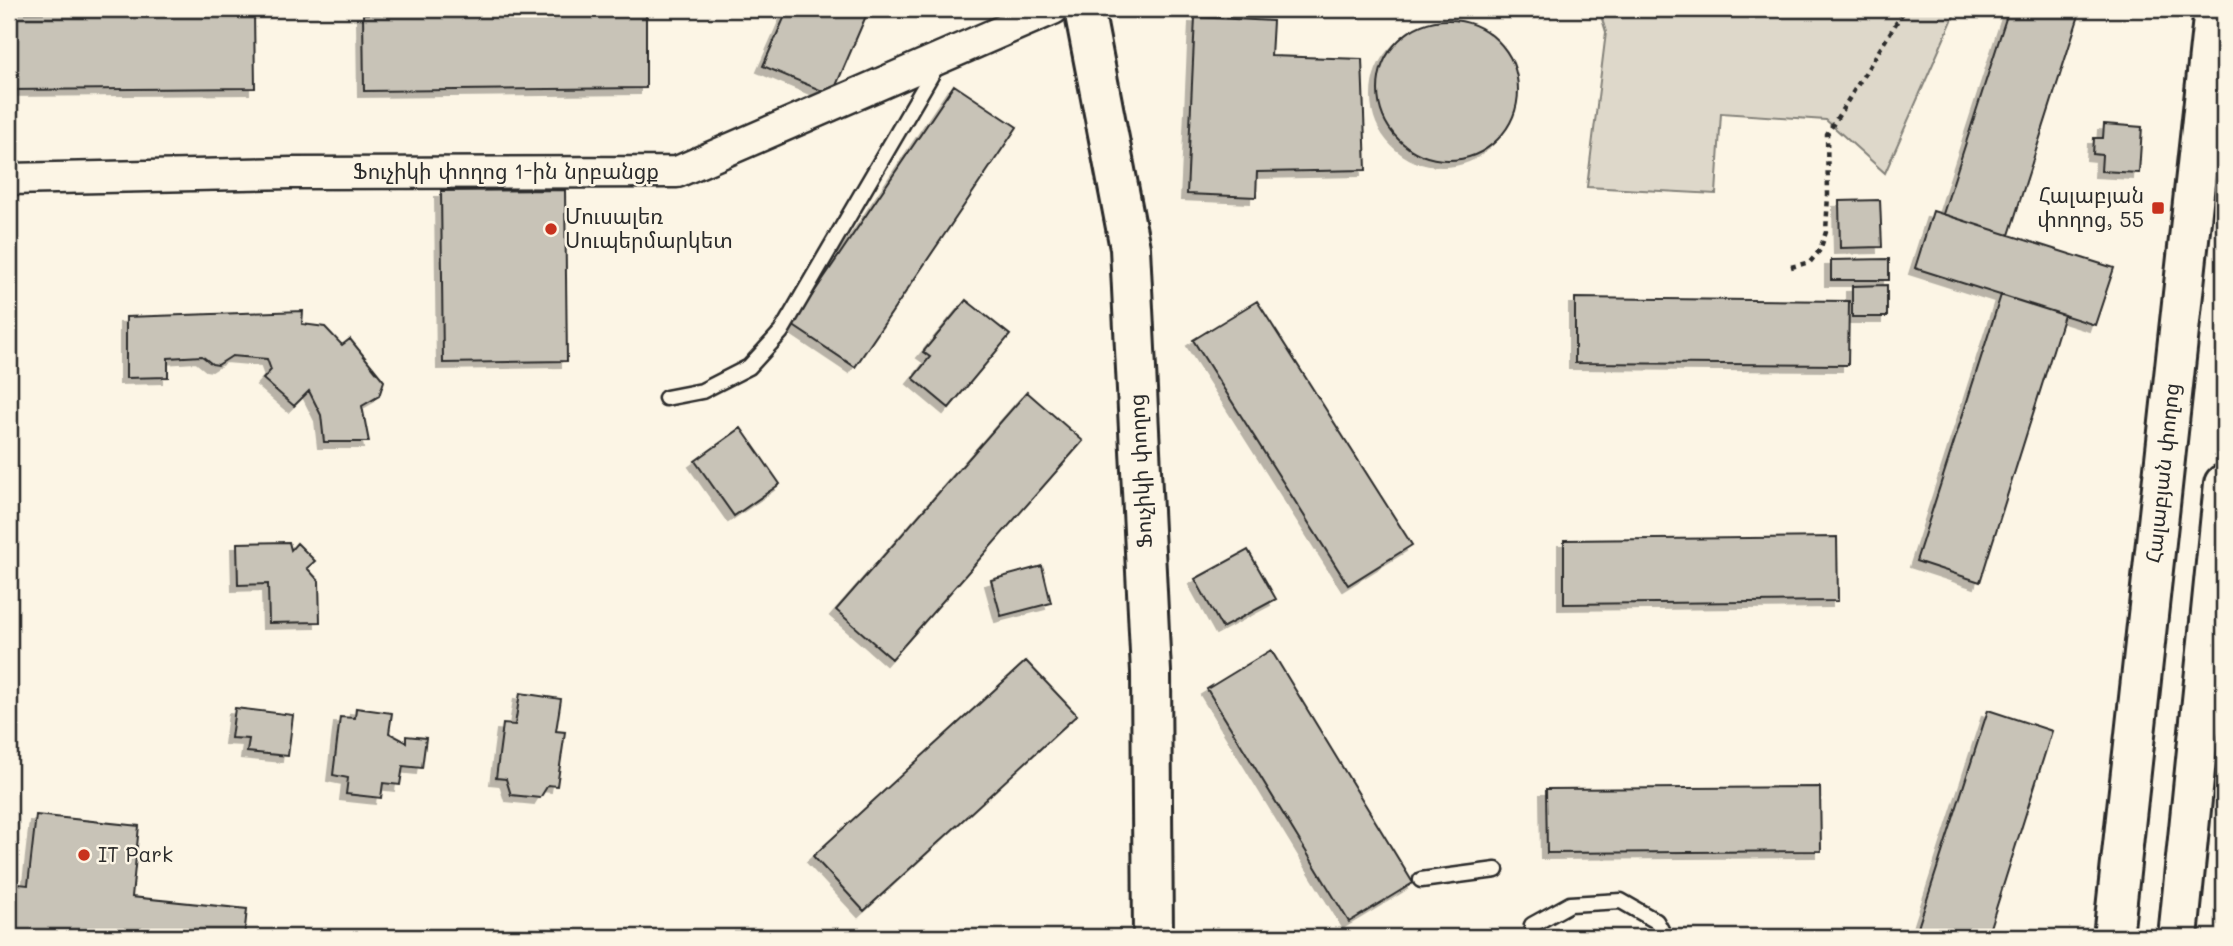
<svg xmlns="http://www.w3.org/2000/svg" width="2233" height="946" viewBox="0 0 2233 946" font-family="Mali,'Noto Sans Armenian',sans-serif">
	<style>
		.green { fill: #ded8ca; stroke: #84827a; stroke-width: 2 }
		.building { fill: #c8c3b7; stroke: #2b2b2b; stroke-width: 2; filter: url(#shadow) }
		.lines { fill: none; stroke-linecap: round; stroke-linejoin: round }
		.lane-casing { stroke: #2b2b2b; stroke-width: 19 }
		.street-casing { stroke: #2b2b2b; stroke-width: 35 }
		.secondary-casing { stroke: #2b2b2b; stroke-width: 44 }
		.primary-casing { stroke: #2b2b2b; stroke-width: 44 }
		.path { stroke: #2b2b2b; stroke-width: 4.5; stroke-dasharray: 5 5; stroke-linecap: butt }
		.lane { stroke: #fcf5e5; stroke-width: 14 }
		.street { stroke: #fcf5e5; stroke-width: 30 }
		.secondary { stroke: #fcf5e5; stroke-width: 38 }
		.primary { stroke: #fcf5e5; stroke-width: 38 }
		.poi-dot { fill: #c8321e; stroke: #fcf5e5; stroke-width: 2.5 }
		.labels { text-anchor: middle; stroke-width: 5; stroke-linejoin: round; paint-order: stroke }
		.street-label { font-size: 21px; fill: #2b2b2b; stroke: #fcf5e5 }
		.poi-label { font-size: 21px; fill: #2b2b2b; stroke: #fcf5e5; text-anchor: start }
	</style>
	<defs>
		<filter id="shadow"><feDropShadow dx="-6" dy="6" stdDeviation="0" flood-color="#0004"/></filter>
	</defs>
	<rect width="100%" height="100%" fill="#fcf5e5"/>
	<filter id="ink" filterUnits="userSpaceOnUse"><feTurbulence type="fractalNoise" baseFrequency=".0143" numOctaves="2"/><feDisplacementMap in="SourceGraphic" scale="14" xChannelSelector="R" yChannelSelector="G"/><feConvolveMatrix kernelMatrix="1 2 1 2 8 2 1 2 1" color-interpolation-filters="sRGB"/></filter>
	<g filter="url(#ink)">
		<path class="green" d="M1599 9H1957L1885 173 1826 120 1721 113 1716 194 1587 187 1606 32Z"/>
		<path class="building" d="M788 9H869L832 95 763 66Z
			M2009 9H2081L2009 235 1943 214Z
			M254 11 255 88 9 90V13Z
			M646 11V88L364 91 363 14Z
			M1195 17 1273 21 1271 56 1362 59 1366 170 1257 172 1256 197 1187 194Z
			M1378 90a70 70 0 1 1 140 0a70 70 0 1 1-140 0Z
			M954 85 1017 127 855 367 792 325Z
			M2104 124 2142 127 2139 173 2101 171 2102 155 2093 154 2094 138H2103Z
			M565 190 567 361 443 363 441 191Z
			M1880 200 1882 247 1840 248 1839 201Z
			M1933 211 2114 268 2095 325 1915 268Z
			M1889 259V280H1831V260Z
			M1887 285V317H1852V286Z
			M2001 295 2064 315 1980 582 1916 561Z
			M1575 298 1849 301 1848 365 1575 363Z
			M966 300 1010 335 949 408 913 378 930 357 923 352Z
			M1257 301 1412 545 1348 585 1193 340Z
			M303 311 302 324 325 327 342 345 350 339 384 381 379 396 362 406 369 442H324L321 415 309 391 294 406 263 379 271 370 267 359 232 356 218 365 212 364 202 356 168 358V377L126 378V317Z
			M1027 392 1083 441 892 659 836 610Z
			M741 428 780 484 734 516 695 461Z
			M1837 537 1838 601 1564 604V540Z
			M289 542 291 550 297 543 315 561 307 568 319 581 320 622 269 623 268 584 238 585 237 543Z
			M1248 550 1276 599 1222 628 1195 579Z
			M1042 566 1051 603 1001 616 991 580Z
			M1271 650 1413 883 1349 922 1207 689Z
			M1026 661 1077 715 864 911 813 856Z
			M520 693 561 699 556 731 565 732 557 786 548 785 540 798 511 795 506 779 496 778 503 724 515 725Z
			M235 708 293 715 288 756 247 752 249 739 231 738Z
			M356 708 392 713 389 733 406 742V736L426 738 422 768 403 766 400 785 383 783 381 798 346 794 348 778 333 775 340 717 355 718Z
			M1988 710 2052 731 1987 937H1915Z
			M1820 787 1821 851 1547 853 1546 789Z
			M36 815 139 826 132 897 247 909 244 937H9V883L28 885Z"/>
		<g class="lines">
			<defs>
				<path id="lane" d="M666 398 702 391 749 367 781 332 937 65
					M1421 880 1496 870
					M1532 925 1570 904 1621 901 1656 921 1665 937"/>
				<path id="street" d="M9 179 292 173 677 172 1053 9"/>
				<path id="secondary" d="M1084 9 1130 248 1151 672 1153 937"/>
				<path id="primary" d="M2113 937 2214 9
					M2178 937 2224 484"/>
			</defs>
			<use href="#lane" class="lane-casing"/>
			<use href="#street" class="street-casing"/>
			<use href="#secondary" class="secondary-casing"/>
			<use href="#primary" class="primary-casing"/>
			<path class="path" d="M1791 267 1810 262 1820 250 1826 232 1828 194 1827 134 1905 9"/>
			<use href="#lane" class="lane"/>
			<use href="#street" class="street"/>
			<use href="#secondary" class="secondary"/>
			<use href="#primary" class="primary"/>
		</g>
	</g>
	<g class="poi-dot">
		<rect x="2151" y="201" width="14" height="14" rx="3.5"/>
		<circle cx="551" cy="229" r="7"/>
		<circle cx="84" cy="855" r="7"/>
	</g>
	<g class="labels">
		<g class="street-label">
			<text x="506" y="179">Ֆուչիկի փողոց 1-ին նրբանցք</text>
			<text transform="translate(1141 471) rotate(-93)" y="7">Ֆուչիկի փողոց</text>
			<text transform="translate(2163 473) rotate(-84)" y="7">Հալաբյան փողոց</text>
		</g>
		<g class="poi-label">
			<text x="2144" y="203" text-anchor="end">Հալաբյան<tspan x="2144" dy="24">փողոց, 55</tspan></text>
			<text x="565" y="224">Մուսալեռ<tspan x="565" dy="24">Սուպերմարկետ</tspan></text>
			<text x="98" y="862">IT Park</text>
		</g>
	</g>
	<rect width="2233" height="946" fill="none" stroke="#fcf5e5" stroke-width="35"/>
	<rect x="18" y="18" width="2198" height="911" fill="none" stroke="#2b2b2b" stroke-width="2.5" filter="url(#ink)"/>
</svg>
